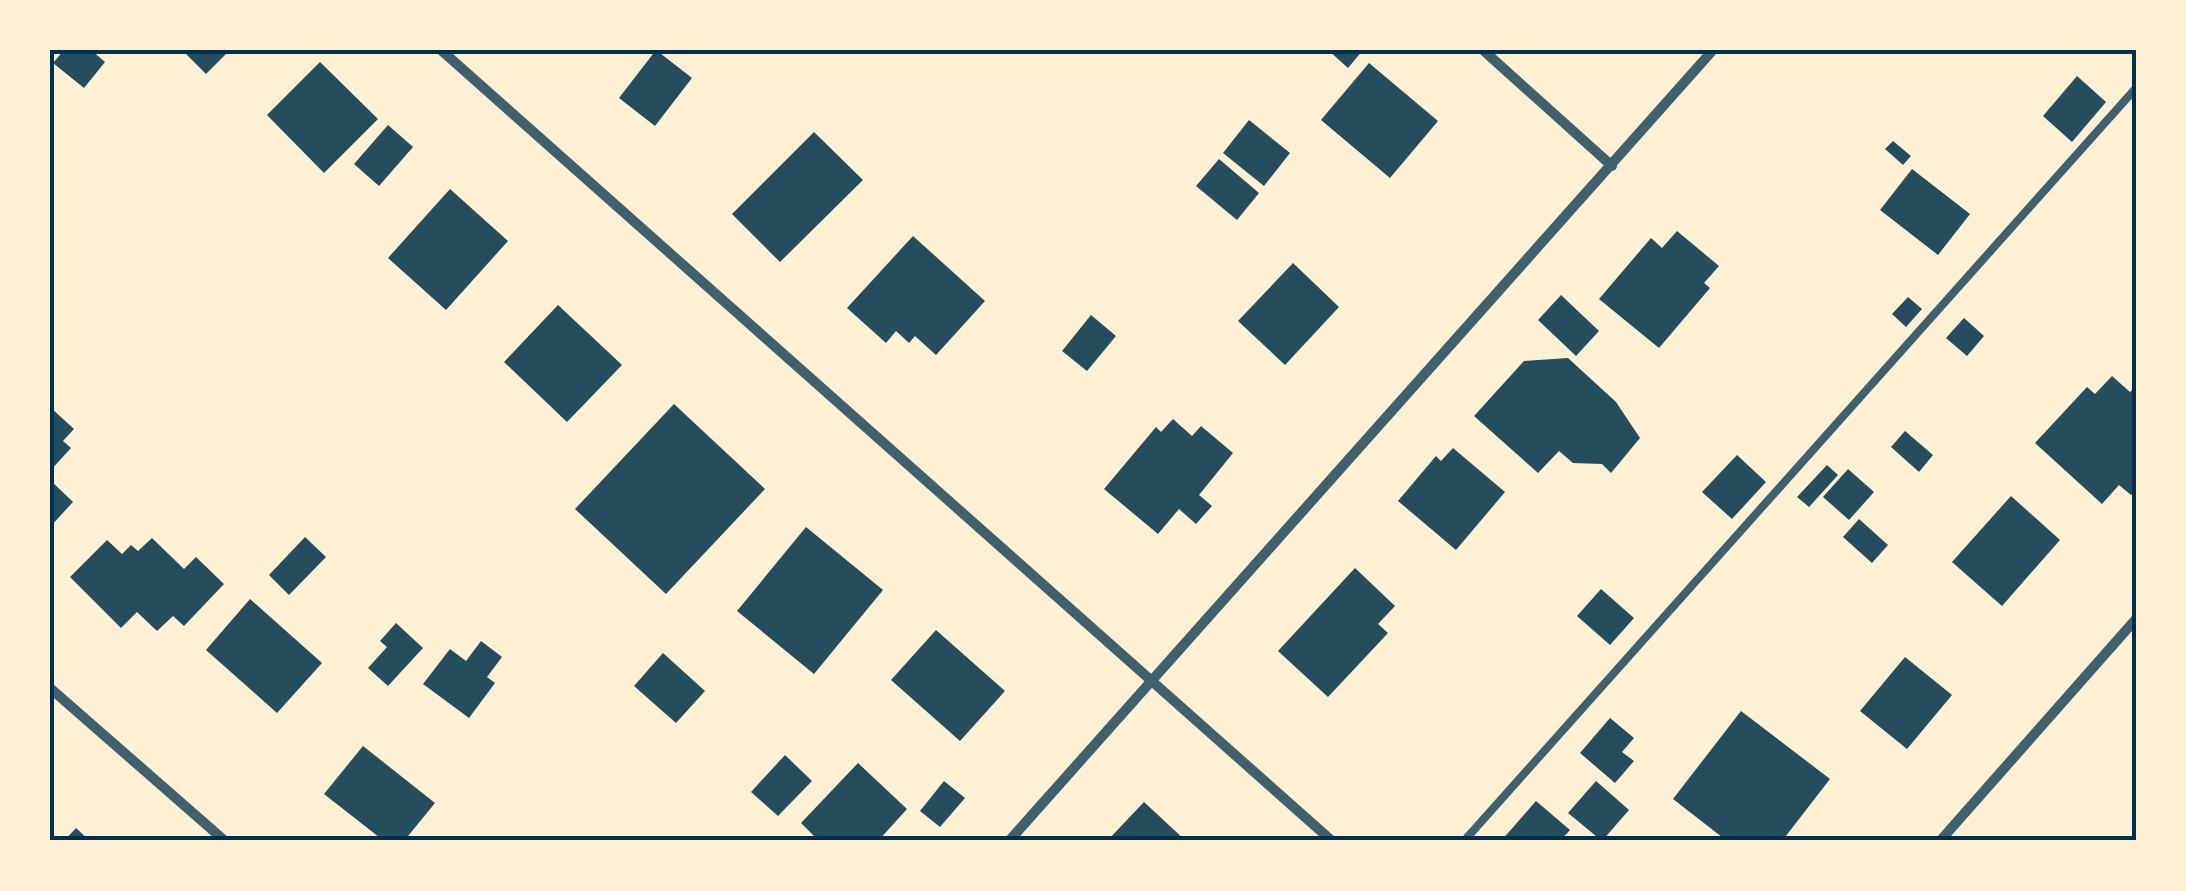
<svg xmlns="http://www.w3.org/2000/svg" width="2186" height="891" viewBox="0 0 2186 891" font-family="Helvetica,sans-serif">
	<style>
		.building { fill: #264d5e }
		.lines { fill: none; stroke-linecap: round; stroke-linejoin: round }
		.service { stroke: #3f606c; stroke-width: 8 }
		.minor { stroke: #3f606c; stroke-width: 10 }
		.neatline { fill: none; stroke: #003049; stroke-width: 4 }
	</style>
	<rect width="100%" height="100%" fill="#fdf0d5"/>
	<path class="building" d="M64 50H91L105 62 84 88 53 63Z
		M182 50H230L206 74Z
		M656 50 692 78 655 126 619 98Z
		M1328 50H1363L1348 68Z
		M320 62 378 119 324 173 267 115Z
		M1369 63 1438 121 1390 178 1321 120Z
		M2077 76 2106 102 2072 142 2043 116Z
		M1249 120 1290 153 1264 186 1223 153Z
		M388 125 413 147 379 186 354 164Z
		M814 132 863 180 780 262 732 214Z
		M1893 141 1911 156 1903 165 1885 149Z
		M1219 159 1259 193 1237 220 1196 186Z
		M1912 169 1970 214 1938 255 1880 210Z
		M450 189 508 241 446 310 388 258Z
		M1677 231 1719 266 1704 283 1710 288 1659 348 1599 299 1651 238 1662 248Z
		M913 236 985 301 936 355 915 336 909 343 896 331 886 343 847 308Z
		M1293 263 1339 307 1285 365 1238 321Z
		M1561 295 1599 331 1576 356 1538 320Z
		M1908 297 1922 309 1906 327 1892 314Z
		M558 305 622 365 567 422 504 362Z
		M1091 315 1116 336 1087 371 1062 351Z
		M1964 318 1984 336 1967 356 1946 338Z
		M1568 358 1616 402 1640 438 1611 473 1602 464 1573 463 1559 451 1538 473 1474 416 1524 361Z
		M2112 376 2130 392 2136 386V490L2131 495 2119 485 2102 504 2035 443 2087 387 2095 394Z
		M674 404 765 489 666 594 575 509Z
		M50 407 74 429 63 441 71 448 50 471Z
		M1173 419 1192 436 1201 426 1233 453 1199 495 1212 506 1196 524 1179 509 1158 534 1104 489 1156 427 1161 432Z
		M1905 431 1933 455 1919 472 1891 447Z
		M1453 448 1505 492 1456 550 1398 501 1436 456 1441 461Z
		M1737 455 1766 482 1732 519 1702 492Z
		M1827 465 1838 475 1809 507 1797 497Z
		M1848 469 1874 492 1849 520 1823 497Z
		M50 480 73 502 50 527Z
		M2011 496 2060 540 2002 606 1952 562Z
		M1859 519 1888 545 1872 563 1843 537Z
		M806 527 883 590 814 674 737 611Z
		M305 537 326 557 289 595 269 575Z
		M152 538 184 569 196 557 224 584 184 626 173 616 157 631 137 612 121 628 70 577 107 540 122 554 131 545 138 551Z
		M1355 568 1395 606 1378 624 1388 633 1328 697 1278 651Z
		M1601 589 1634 618 1610 645 1577 616Z
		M250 599 322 663 277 713 206 650Z
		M396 623 423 648 388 686 368 668 387 647 380 641Z
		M936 630 1005 691 960 741 891 680Z
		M481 641 502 657 487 677 495 683 469 718 423 684 450 649 466 661Z
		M663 653 705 691 676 723 634 686Z
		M1905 657 1952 695 1907 749 1860 711Z
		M1741 711 1830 779 1782 841H1727L1673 799Z
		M1610 718 1634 738 1622 752 1634 761 1615 783 1580 753Z
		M363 746 435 803 404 841H384L324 794Z
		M785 755 812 781 778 816 751 792Z
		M858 763 907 809 878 841H819L801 823Z
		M944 781 965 798 940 827 920 811Z
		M1596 781 1629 810 1602 841 1568 813Z
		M1536 801 1570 830 1560 841H1501Z
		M1144 802 1186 841H1107Z
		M76 828 90 841H64Z"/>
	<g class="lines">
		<path class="service" d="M1464 841 2136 88"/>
		<path class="minor" d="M441 50 1332 841
			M1483 50 1612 166
			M50 688 225 841
			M1009 841 1713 50
			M1940 841 2136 619"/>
	</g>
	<rect width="2186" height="891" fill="none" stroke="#fdf0d5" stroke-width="105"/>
	<rect x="52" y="52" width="2082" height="786" class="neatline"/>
</svg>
